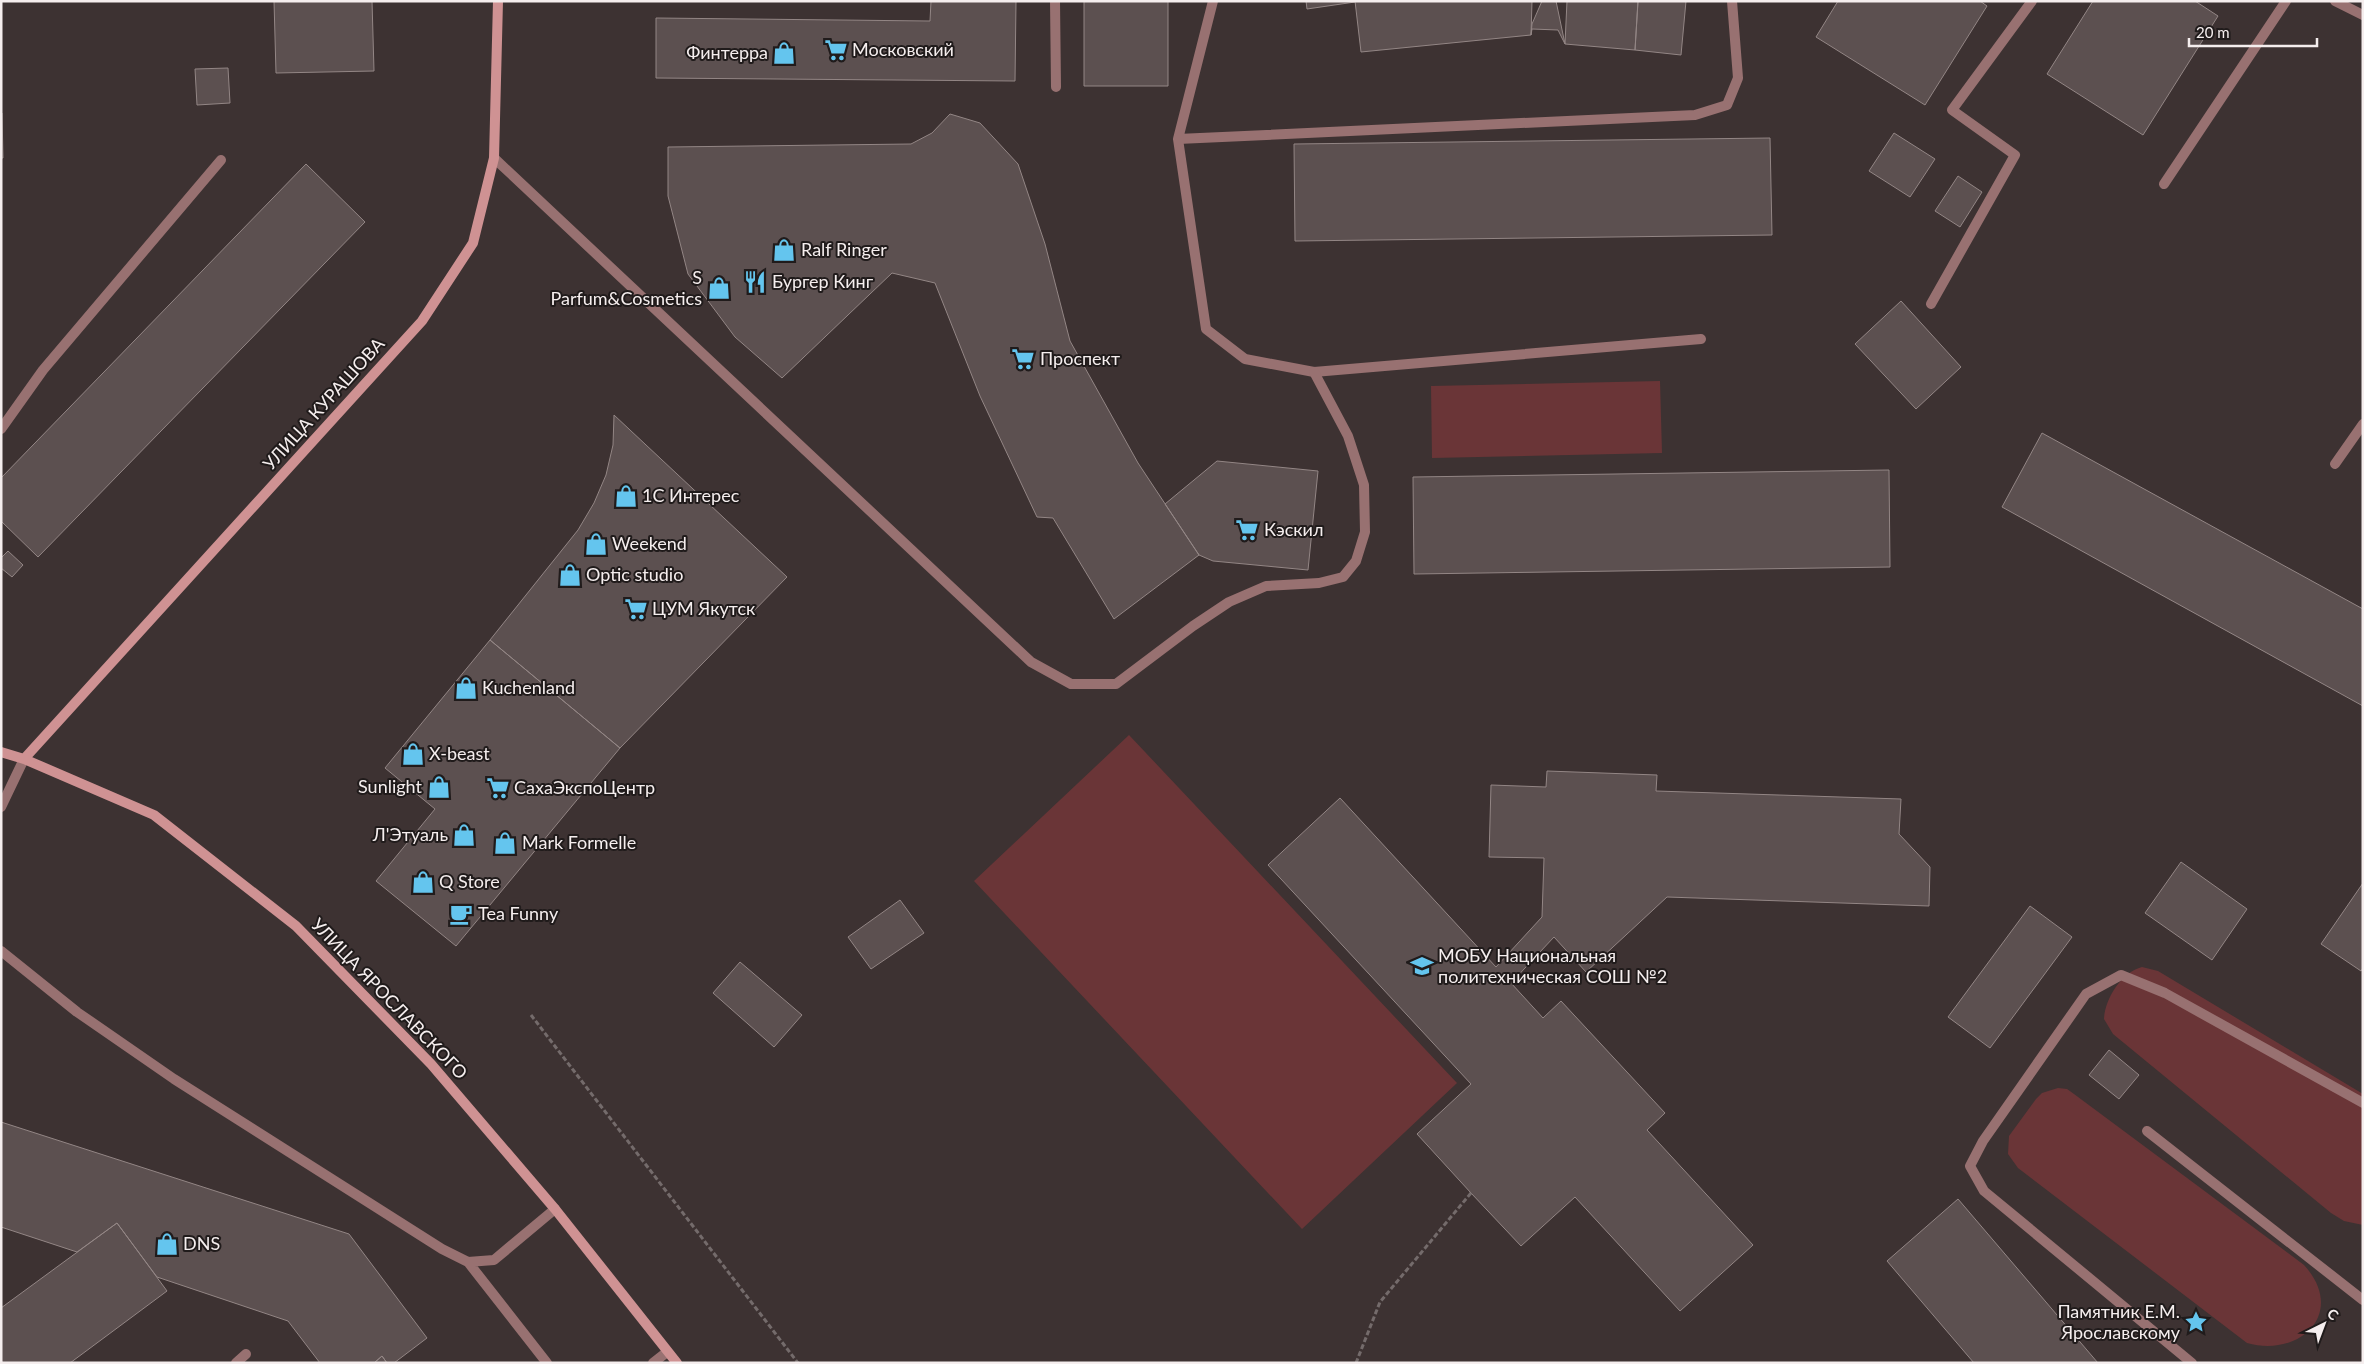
<svg xmlns="http://www.w3.org/2000/svg" width="2364" height="1364" viewBox="0 0 2364 1364" font-family="Lato,sans-serif">
	<style>
		.green { fill: #6a3537 }
		.building { fill: #5c5050; stroke: #938685 }
		.lines { fill: none; stroke-linecap: round; stroke-linejoin: round }
		.path { stroke: #746b6b; stroke-width: 3; stroke-dasharray: 5 2.5; stroke-linecap: butt }
		.lane { stroke: #987171; stroke-width: 10 }
		.street { stroke: #987171; stroke-width: 10 }
		.secondary { stroke: #cf9293; stroke-width: 10 }
		.labels { text-anchor: middle; stroke-width: 4; stroke-linejoin: round; paint-order: stroke }
		.poi-label { font-size: 18px; fill: #f5eeee; stroke: #201b1b; text-anchor: start }
		.street-label { font-size: 18px; fill: #f5eeee; stroke: #201b1b }
	</style>
	<rect width="100%" height="100%" fill="#3d3232"/>
	<path class="green" d="M1660 381 1662 453 1432 458 1431 386Z
		M1129 735 1457 1083 1302 1229 974 881Z
		M2142 967 2158 971 2363 1094V1225L2344 1221 2331 1213 2113 1034 2104 1019C2105 998 2122 972 2142 967Z
		M2058 1088 2067 1089 2074 1094 2304 1265C2347 1312 2301 1358 2247 1343L2018 1168 2008 1154 2009 1136 2036 1099 2042 1093Z"/>
	<path class="building" d="M274 1H372L374 71 276 73Z
		M931 1H1016L1015 81 656 78V18L930 21Z
		M1084 1H1168V86H1084Z
		M1306 1H1355V2L1307 9Z
		M1355 1H1532L1531 35 1361 52Z
		M1542 1H1556L1565 44 1558 30 1532 29 1531 35 1532 24Z
		M1567 1H1638L1635 50 1565 44Z
		M1638 1H1686L1681 55 1635 50Z
		M1838 1H1980L1987 6 1925 105 1816 37Z
		M2093 1H2195L2218 16 2143 135 2047 74Z
		M228 68 230 103 197 105 195 69Z
		M1 113H2L3 158H1Z
		M950 114 980 123 1018 164 1045 244 1070 341 1138 463 1199 555 1114 619 1053 518 1037 517 980 396 935 283 892 273 782 378 735 337 688 274 668 196V147L911 144 932 133Z
		M1894 133 1935 159 1910 197 1869 171Z
		M1770 138 1772 235 1295 241 1294 144Z
		M306 164 365 222 38 557 1 521V478Z
		M1958 176 1982 192 1960 227 1935 211Z
		M1901 301 1961 367 1916 409 1855 344Z
		M614 415 787 577 620 748 490 640 578 530 594 503 606 475 613 445Z
		M2042 433 2363 609V706L2002 507Z
		M1217 461 1318 471 1308 570 1213 561 1199 555 1165 504Z
		M1889 470 1890 567 1414 574 1413 477Z
		M8 551 23 565 12 577 1 568V558Z
		M490 640 620 748 456 946 376 881 435 809 385 768Z
		M1547 771 1657 775 1656 791 1901 799 1899 834 1930 867 1929 906 1667 897 1586 972 1554 937 1511 983 1543 1018 1561 1001 1665 1113 1647 1130 1753 1245 1680 1311 1575 1197 1521 1246 1471 1193 1417 1134 1471 1084 1268 865 1340 798 1496 967 1542 917 1544 858 1489 857 1491 785 1546 787Z
		M2181 862 2247 909 2212 960 2145 913Z
		M2363 883V968L2361 971 2321 944Z
		M900 900 924 933 871 969 848 937Z
		M2030 906 2072 937 1990 1048 1948 1017Z
		M740 962 802 1015 774 1047 713 993Z
		M2109 1050 2139 1075 2119 1099 2089 1075Z
		M1 1122 349 1234 427 1338 394 1363H387L382 1356 374 1363H320L288 1321 157 1277 117 1223 77 1252 1 1227Z
		M1958 1199 2098 1363H1974L1887 1261Z
		M117 1223 167 1291 70 1363H3L1 1360V1308Z
		M382 1356 387 1363H374Z"/>
	<g class="lines">
		<path class="path" d="M531 1015 798 1363
			M1356 1363 1380 1302 1471 1193"/>
		<path class="lane" d="M2335 1 2363 15
			M1178 139 1213 1
			M2164 184 2286 1
			M1931 304 2015 155 1952 110 2032 1
			M1701 339 1314 372 1245 359 1206 329 1178 139 1695 115 1727 105 1738 78 1732 1
			M2335 464 2363 424
			M1 807 24 759
			M1 951 77 1012 174 1079 442 1249 468 1262 494 1260 555 1209
			M2147 1131 2363 1300
			M468 1262 547 1363
			M236 1363 246 1354
			M653 1363 667 1352
			M2192 1363 1984 1191 1970 1166 1983 1141 2086 994 2121 975 2165 993 2363 1103"/>
		<path class="street" d="M1055 1 1056 87
			M494 158 1031 662 1071 684H1116L1193 626 1229 602 1266 586 1319 583 1343 577 1356 561 1365 532 1364 485 1348 436 1314 372
			M1 429 43 370 221 160"/>
		<path class="secondary" d="M1 752 24 759 154 815 296 926 431 1064 555 1209 677 1363
			M24 759 422 321 473 243 494 158 498 1"/>
	</g>
	<defs>
		<symbol id="supermarket-bare" viewBox="-9 -9 18 18"><path d="M-6-5.5h2.5l.6 2H6L4.5 2H-2.5L-4.4-4H-6ZM-1.5 3.2a1.3 1.3 0 1 0 .1 0ZM3 3.2a1.3 1.3 0 1 0 .1 0Z" fill="#64c5ee" stroke="#201b1b" stroke-width="2.5" paint-order="stroke"/></symbol>
		<symbol id="shop-bare" viewBox="-9 -9 18 18"><path d="M-5-2.5h2.3a2.7 3.5 0 0 1 5.4 0H5L5.5 6h-11ZM-1.5-2.5h3a1.5 2.3 0 0 0-3 0Z" fill="#64c5ee" stroke="#201b1b" stroke-width="2.5" paint-order="stroke"/></symbol>
		<symbol id="restaurant-bare" viewBox="-9 -9 18 18"><path d="M-5-6h1v4h1v-4h1v4h1v-4h1v5L-1.5 .5V6h-2V.5L-5-1ZM5-6V6H3V1.5H1.5Q1.5-4 5-6Z" fill="#64c5ee" stroke="#201b1b" stroke-width="2.5" paint-order="stroke"/></symbol>
		<symbol id="cafe-bare" viewBox="-9 -9 18 18"><path d="M-5.5-4.5H6V0H3Q3 3.5 0 3.5H-2.5Q-5.5 3.5-5.5 0ZM3-3.2v2h1.7v-2ZM-6 4.5H4V6H-6Z" fill="#64c5ee" stroke="#201b1b" stroke-width="2.5" paint-order="stroke"/></symbol>
		<symbol id="school-bare" viewBox="-9 -9 18 18"><path d="M0-5L7-2L0 1L-7-2ZM-4 1L0 2.5L4 1V4Q0 6-4 4Z" fill="#64c5ee" stroke="#201b1b" stroke-width="2.5" paint-order="stroke"/></symbol>
		<symbol id="sight-bare" viewBox="-9 -9 18 18"><path d="M0-6L1.8-2.2L6-1.7L2.9 1.2L3.7 5.4L0 3.3L-3.7 5.4L-2.9 1.2L-6-1.7L-1.8-2.2Z" fill="#64c5ee" stroke="#201b1b" stroke-width="2.5" paint-order="stroke"/></symbol>
	</defs>
	<g fill-rule="evenodd">
		<use href="#supermarket-bare" x="820" y="34" width="32" height="32"/>
		<use href="#shop-bare" x="768" y="37" width="32" height="32"/>
		<use href="#shop-bare" x="768" y="234" width="32" height="32"/>
		<use href="#restaurant-bare" x="739" y="266" width="32" height="32"/>
		<use href="#shop-bare" x="703" y="272" width="32" height="32"/>
		<use href="#supermarket-bare" x="1007" y="343" width="32" height="32"/>
		<use href="#shop-bare" x="610" y="480" width="32" height="32"/>
		<use href="#supermarket-bare" x="1231" y="514" width="32" height="32"/>
		<use href="#shop-bare" x="580" y="528" width="32" height="32"/>
		<use href="#shop-bare" x="554" y="559" width="32" height="32"/>
		<use href="#supermarket-bare" x="620" y="593" width="32" height="32"/>
		<use href="#shop-bare" x="450" y="672" width="32" height="32"/>
		<use href="#shop-bare" x="397" y="738" width="32" height="32"/>
		<use href="#shop-bare" x="423" y="771" width="32" height="32"/>
		<use href="#supermarket-bare" x="482" y="772" width="32" height="32"/>
		<use href="#shop-bare" x="448" y="819" width="32" height="32"/>
		<use href="#shop-bare" x="489" y="827" width="32" height="32"/>
		<use href="#shop-bare" x="407" y="866" width="32" height="32"/>
		<use href="#cafe-bare" x="445" y="898" width="32" height="32"/>
		<use href="#school-bare" x="1406" y="950" width="32" height="32"/>
		<use href="#shop-bare" x="151" y="1228" width="32" height="32"/>
		<use href="#sight-bare" x="2180" y="1306" width="32" height="32"/>
	</g>
	<g class="labels">
		<g class="poi-label">
			<text x="852" y="56">Московский</text>
			<text x="768" y="59" text-anchor="end">Финтерра</text>
			<text x="801" y="256">Ralf Ringer</text>
			<text x="702" y="284" text-anchor="end">S<tspan x="702" dy="21">Parfum&amp;Cosmetics</tspan></text>
			<text x="772" y="288">Бургер Кинг</text>
			<text x="1040" y="365">Проспект</text>
			<text x="642" y="502">1С Интерес</text>
			<text x="1264" y="536">Кэскил</text>
			<text x="612" y="550">Weekend</text>
			<text x="586" y="581">Optic studio</text>
			<text x="652" y="615">ЦУМ Якутск</text>
			<text x="482" y="694">Kuchenland</text>
			<text x="429" y="760">X-beast</text>
			<text x="422" y="793" text-anchor="end">Sunlight</text>
			<text x="514" y="794">СахаЭкспоЦентр</text>
			<text x="448" y="841" text-anchor="end">Л'Этуаль</text>
			<text x="522" y="849">Mark Formelle</text>
			<text x="439" y="888">Q Store</text>
			<text x="478" y="920">Tea Funny</text>
			<text x="1438" y="962">МОБУ Национальная<tspan x="1438" dy="21">политехническая СОШ №2</tspan></text>
			<text x="183" y="1250">DNS</text>
			<text x="2180" y="1318" text-anchor="end">Памятник Е.М.<tspan x="2180" dy="21">Ярославскому</tspan></text>
		</g>
		<g class="street-label">
			<text transform="translate(324 404) rotate(-48)" y="6">УЛИЦА КУРАШОВА</text>
			<text transform="translate(389 999) rotate(46)" y="6">УЛИЦА ЯРОСЛАВСКОГО</text>
		</g>
	</g>
	<rect width="2364" height="1364" fill="none" stroke="#f5eeee" stroke-width="5"/>
	<g transform="translate(2324 1324) rotate(42)" stroke="#201b1b" stroke-width="4" paint-order="stroke">
	<path d="M0-4L9 19L0 12L-9 19Z" fill="#f5eeee"/>
	<text y="-8" font-size="14" font-weight="bold" text-anchor="middle" fill="#f5eeee">С</text>
	</g>
	<path d="M2189 38v8h128v-8" fill="none" stroke="#f5eeee" stroke-width="2.5"/>
	<text x="2196" y="38" font-size="15" fill="#f5eeee" stroke="#201b1b" stroke-width="4" paint-order="stroke">20 m</text>
</svg>
